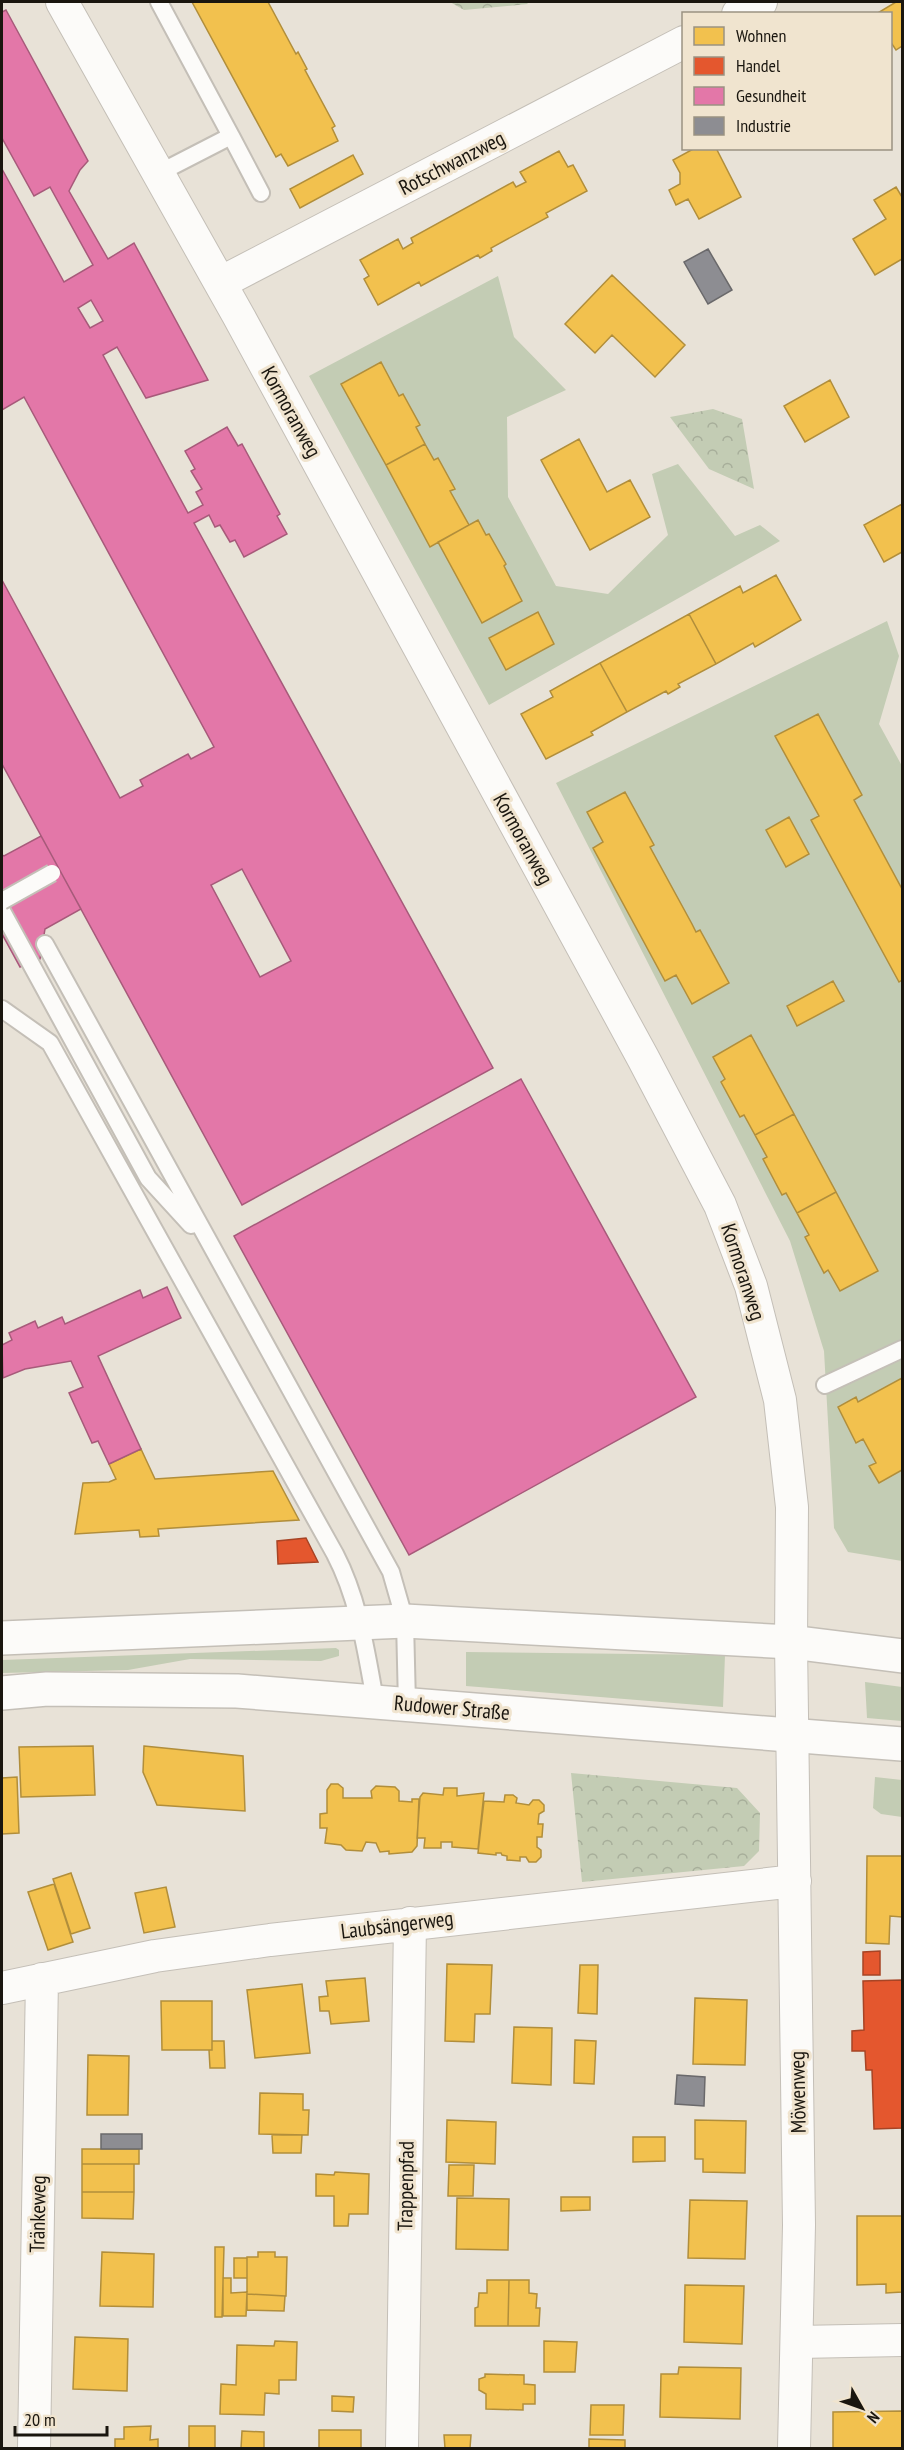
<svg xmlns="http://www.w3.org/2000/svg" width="904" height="2450" viewBox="0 0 904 2450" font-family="'PT Sans Narrow',sans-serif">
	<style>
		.grass { fill: #c3ccb4 }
		.park { fill: url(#park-crowns) }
		.homes { fill: #f2c14e; stroke: #b18e3b; stroke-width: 1.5 }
		.shops { fill: #e4572e; stroke: #a74425; stroke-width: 1.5 }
		.health { fill: #e377a8; stroke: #a75a7a; stroke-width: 1.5; fill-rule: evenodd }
		.industry { fill: #8d8d92; stroke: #6a696b; stroke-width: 1.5 }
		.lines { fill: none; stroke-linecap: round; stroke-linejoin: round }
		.lane-casing { stroke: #c4bfb7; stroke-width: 20 }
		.street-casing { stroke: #c4bfb7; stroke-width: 34 }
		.secondary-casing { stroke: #c4bfb7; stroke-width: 36 }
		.lane { stroke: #fcfbf9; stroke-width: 16 }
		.street { stroke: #fcfbf9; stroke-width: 32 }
		.secondary { stroke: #fcfbf9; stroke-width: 33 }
		.lane-bridge-casing { stroke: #c4bfb7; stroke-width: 20; stroke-linecap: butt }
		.lane-bridge { stroke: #fcfbf9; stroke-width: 16 }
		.labels { text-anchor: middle; stroke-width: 6; stroke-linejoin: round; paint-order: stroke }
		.street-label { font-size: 21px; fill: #1a160f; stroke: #f0e4cf }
	</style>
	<defs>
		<pattern id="park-crowns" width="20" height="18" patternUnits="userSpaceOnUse" patternTransform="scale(1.5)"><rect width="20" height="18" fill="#c3ccb4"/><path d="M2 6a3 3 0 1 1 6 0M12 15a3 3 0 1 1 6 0" fill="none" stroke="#a7ae9a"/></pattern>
	</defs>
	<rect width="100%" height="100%" fill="#e8e2d7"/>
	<path class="grass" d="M498 276 514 337 566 390 507 417 508 497 556 586 608 594 668 535 652 474 678 464 735 536 760 525 780 541 489 705 309 376Z
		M887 621 899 656 879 724 902 766V1561L848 1552 834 1528 824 1351 790 1241 556 783Z
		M336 1648 339 1650V1656L321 1661 190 1659 128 1670 2 1673V1660Z
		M466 1652 725 1655 723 1707 466 1686Z
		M865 1682 902 1687V1721L867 1718Z
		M875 1777 902 1780V1817L881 1814 873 1808Z"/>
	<path class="park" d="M450 2H526L528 4 464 10Z
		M713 409 742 419 754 489 709 469 670 417Z
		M571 1773 737 1788 760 1813 759 1851 744 1866 582 1882Z"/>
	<path class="homes" d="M192 2H268L296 54 298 52 307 69 305 70 335 126 332 128 338 141 288 166 281 154 276 157Z
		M896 2H902V46L896 50 890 41V14H876Z
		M695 148H716L741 197 699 219 688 199 676 205 669 190 680 184V173L673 160Z
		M559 151 568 167 573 165 587 191 546 213 548 217 491 248 492 251 480 258 478 255 421 286 419 282 378 305 364 279 369 276 360 260 398 239 403 249 413 243 411 238 513 182 516 187 526 182 520 172Z
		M353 155 363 174 300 208 290 189Z
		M896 187 902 197V259L875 275 853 239 886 219 874 200Z
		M612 275 685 345 655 377 612 335 595 353 565 324Z
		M381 362 399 396 403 394 420 425 416 427 425 444 386 465 341 384Z
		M830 380 849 417 805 442 784 406Z
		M579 439 607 492 630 480 650 517 590 550 541 460Z
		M425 444 434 460 438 458 455 489 450 491 469 525 430 547 386 465Z
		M902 504V552L884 562 864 525Z
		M478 520 486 535 489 534 506 564 504 566 522 601 482 623 438 542Z
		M776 575 801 620 755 647 753 643 716 664 689 614 740 586 743 593Z
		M538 612 554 644 506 670 489 638Z
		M689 614 716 664 678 684 680 687 668 694 666 691 627 712 600 663Z
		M600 663 627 712 591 732 593 735 546 759 521 714 553 697 550 691Z
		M818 714 862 795 854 800 902 889V980L899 982 811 820 819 816 775 736Z
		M625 792 654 845 650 847 692 924 696 932 700 930 729 983 692 1004 676 975 665 981 593 848 603 842 587 812Z
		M789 817 809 854 786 867 766 830Z
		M833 981 844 1001 797 1026 787 1006Z
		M751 1035 794 1114 755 1135 744 1115 740 1117 721 1082 725 1079 713 1057Z
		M794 1114 836 1192 797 1213 786 1193 782 1195 763 1159 767 1157 755 1135Z
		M836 1192 878 1271 840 1291 828 1270 824 1273 805 1237 809 1235 797 1213Z
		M902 1378V1470L879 1483 869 1466 876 1463 863 1439 856 1443 838 1407 856 1397 858 1402Z
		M141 1449 155 1479 273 1471 299 1520 158 1529 159 1536 140 1537 139 1530 75 1534 83 1483 109 1482 116 1479 109 1464Z
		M93 1746 95 1795 21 1797 19 1747Z
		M144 1746 243 1756 245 1811 157 1805 143 1772Z
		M17 1777 19 1833 2 1834V1778Z
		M331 1784H338L343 1788V1798H372L371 1791 376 1786 395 1787 399 1791V1801L412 1802V1799H419L417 1846 412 1852 389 1854V1851L380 1852 376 1843 366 1842 362 1851 346 1850 341 1845 325 1843 327 1828H320V1814L327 1813V1790Z
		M444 1788H457V1796L484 1793 478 1849 452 1847V1842H441V1848H424L425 1838H417L420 1797 423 1793 443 1795Z
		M505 1795H513L517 1798 516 1803 529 1805 533 1800H539L544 1805V1811L539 1814 538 1824H543L542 1837H537V1847L541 1850V1857L536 1862H529L526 1857H520V1861L507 1860V1856L502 1855 501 1853H496V1855L478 1853 484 1801 504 1802Z
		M867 1856H902V1917L890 1916 889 1944 866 1943Z
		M71 1873 90 1928 71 1934 53 1879Z
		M54 1884 73 1942 48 1950 28 1892Z
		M166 1887 175 1927 144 1933 135 1893Z
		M447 1964 492 1965 490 2014H475L474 2042 445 2041Z
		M580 1965H598L597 2014 578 2013Z
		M365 1978 369 2021 331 2024 329 2011H320L319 1997 328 1996 326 1981Z
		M302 1984 310 2053 255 2058 247 1990Z
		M695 1998 747 2000 745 2065 693 2064Z
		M161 2001H212V2050H162Z
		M514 2027 552 2028 551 2085 512 2083Z
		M575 2040 596 2041 594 2084 574 2083Z
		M212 2041H224L225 2068H210L209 2050H212Z
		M88 2055 129 2056 128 2115H87Z
		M260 2093 303 2094V2110H309L308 2135 259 2134Z
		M447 2120 496 2122 495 2164 446 2162Z
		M695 2120 746 2121 745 2173 703 2172V2159H695Z
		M272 2135H302L301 2153H273Z
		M633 2137H665V2161L633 2162Z
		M82 2149H139V2164H82Z
		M82 2164H134V2192H82Z
		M449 2165H474L473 2196H448Z
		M335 2172 369 2174 368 2214H349L348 2226H334V2196H316V2174L334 2175Z
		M82 2192H134L133 2219 82 2218Z
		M561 2197H590V2210L561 2211Z
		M457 2198 509 2199 508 2250 456 2249Z
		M690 2200 747 2201 745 2259 688 2258Z
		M857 2216H902V2292L886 2293V2284L857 2285Z
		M215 2247H224L222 2317H215Z
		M102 2252 154 2254 153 2307 100 2306Z
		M258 2252H275V2257H287L286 2296 247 2294V2257H258Z
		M234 2258H247V2278H234Z
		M223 2278H231V2293L247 2292 246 2316H223Z
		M487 2280H509L508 2326H475V2308L478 2307 479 2293H487Z
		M509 2280H529V2293L537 2294 536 2308H540L539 2326H508Z
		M685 2285 744 2286 742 2344 684 2342Z
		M247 2294 285 2296 284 2311 247 2310Z
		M75 2337 128 2339 127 2391 73 2389Z
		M275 2341 297 2342 296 2380H279V2394L265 2393 264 2415 220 2414 221 2384 236 2385 237 2345 274 2346Z
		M544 2341 577 2342 575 2372H544Z
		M679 2367 741 2368 740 2419 660 2417 661 2374H678Z
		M485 2374 524 2375V2384L535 2385V2404H523V2410L486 2409V2394L479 2390V2379L485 2377Z
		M332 2396 354 2397 353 2412 332 2411Z
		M591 2405H624L623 2435H590Z
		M902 2411V2448H833V2412Z
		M151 2426 150 2440 158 2439V2448H115V2439H124V2427Z
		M189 2426H215V2448H189Z
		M319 2430H361V2448H319Z
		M242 2431 264 2432V2448H241Z
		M444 2435H471L470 2448H445Z
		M589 2439 625 2440V2448H589Z"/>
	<path class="shops" d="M306 1538 318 1562 278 1564 277 1541Z
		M880 1951V1975H863V1952Z
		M902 1980V2128L874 2129 872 2070H866L865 2051H852V2031L864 2030 863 1981Z"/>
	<path class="health" d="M6 10 88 161 80 170 69 191 108 259 134 243 208 380 146 398 117 347 103 355 188 513 203 505 196 492 202 489 191 471 195 469 185 451 227 427 238 446 242 444 280 514 277 516 287 534 244 557 235 540 230 542 220 525 215 527 209 515 194 523 493 1068 242 1205 2 764V580L120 798 143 786 140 780 188 754 191 759 214 747 24 397 2 410V169L64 282 93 265 50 187 34 196 2 138V12ZM91 300 103 321 90 328 78 308ZM242 869 291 961 260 977 211 885Z
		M41 836 81 909 45 929 40 959 20 967 2 934V855L4 856Z
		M521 1079 696 1397 409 1555 234 1236Z
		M167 1287 181 1318 98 1356 141 1449 109 1464 98 1441 92 1443 69 1393 83 1387 71 1361 25 1369 3 1378 2 1345 12 1340 9 1333 35 1321 38 1328 62 1317 65 1324 140 1290 143 1298Z"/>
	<path class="industry" d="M708 249 732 290 708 304 684 262Z
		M677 2075 705 2077 704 2106 675 2104Z
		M101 2134H142V2149H101Z"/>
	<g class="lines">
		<defs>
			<path id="lane" d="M159 2 231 136
				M159 173 231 136 261 193
				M2 911 148 1178 191 1225
				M45 944 391 1572 405 1621 407 1705
				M2 1009 50 1043 335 1554C359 1600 366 1651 375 1700
				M825 1385 902 1349"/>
			<path id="street" d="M62 2 238 315 643 1058 720 1205 751 1286 780 1400 792 1507 791 1642 799 2225 794 2448
				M738 14 761 2
				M220 283 684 42
				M2 1988 155 1956 270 1940 795 1881
				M798 2342 902 2340
				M34 2448 42 1979
				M402 2448 410 1923"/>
			<path id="secondary" d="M2 1638 405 1621 791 1642 902 1656
				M2 1693 47 1689 237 1691 902 1744"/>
		</defs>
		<use href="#lane" class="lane-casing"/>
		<use href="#street" class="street-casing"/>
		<use href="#secondary" class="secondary-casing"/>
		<use href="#lane" class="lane"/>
		<use href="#street" class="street"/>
		<use href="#secondary" class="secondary"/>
		<defs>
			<path id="lane-bridge" d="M2 901 52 873"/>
		</defs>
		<use href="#lane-bridge" class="lane-bridge-casing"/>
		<use href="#lane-bridge" class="lane-bridge"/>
	</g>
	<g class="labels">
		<g class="street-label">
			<text transform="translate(452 163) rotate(-27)" y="7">Rotschwanzweg</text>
			<text transform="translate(291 412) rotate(61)" y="7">Kormoranweg</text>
			<text transform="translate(523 839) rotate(61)" y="7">Kormoranweg</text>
			<text transform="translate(743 1272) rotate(72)" y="7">Kormoranweg</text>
			<text transform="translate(452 1708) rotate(5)" y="7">Rudower Straße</text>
			<text transform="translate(397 1925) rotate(-7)" y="7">Laubsängerweg</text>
			<text transform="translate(798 2092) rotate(-91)" y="7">Möwenweg</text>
			<text transform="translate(406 2186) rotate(-89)" y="7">Trappenpfad</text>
			<text transform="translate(38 2214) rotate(-89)" y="7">Tränkeweg</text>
		</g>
	</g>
	<rect width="904" height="2450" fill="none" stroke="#1a160f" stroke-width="6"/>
	<rect x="682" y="12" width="210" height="138" fill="#f0e4cf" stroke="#9a9282" stroke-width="1.5"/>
	<rect x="694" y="27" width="30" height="18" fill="#f2c14e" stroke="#9a9282" stroke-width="1.5"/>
	<text x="736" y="42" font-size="18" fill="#1a160f">Wohnen</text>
	<rect x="694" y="57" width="30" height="18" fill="#e4572e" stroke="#9a9282" stroke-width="1.5"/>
	<text x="736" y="72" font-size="18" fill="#1a160f">Handel</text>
	<rect x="694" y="87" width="30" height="18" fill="#e377a8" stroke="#9a9282" stroke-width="1.5"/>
	<text x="736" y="102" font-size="18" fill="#1a160f">Gesundheit</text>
	<rect x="694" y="117" width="30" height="18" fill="#8d8d92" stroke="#9a9282" stroke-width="1.5"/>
	<text x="736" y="132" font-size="18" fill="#1a160f">Industrie</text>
	<g transform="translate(862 2408) rotate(130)" stroke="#f0e4cf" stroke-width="4.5" paint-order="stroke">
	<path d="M0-4.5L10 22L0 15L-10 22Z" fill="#1a160f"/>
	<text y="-9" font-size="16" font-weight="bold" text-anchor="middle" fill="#1a160f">N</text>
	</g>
	<path d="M15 2426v9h92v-9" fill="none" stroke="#1a160f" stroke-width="3"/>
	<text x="24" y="2426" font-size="18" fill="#1a160f" stroke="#f0e4cf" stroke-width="4.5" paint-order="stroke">20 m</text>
</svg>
